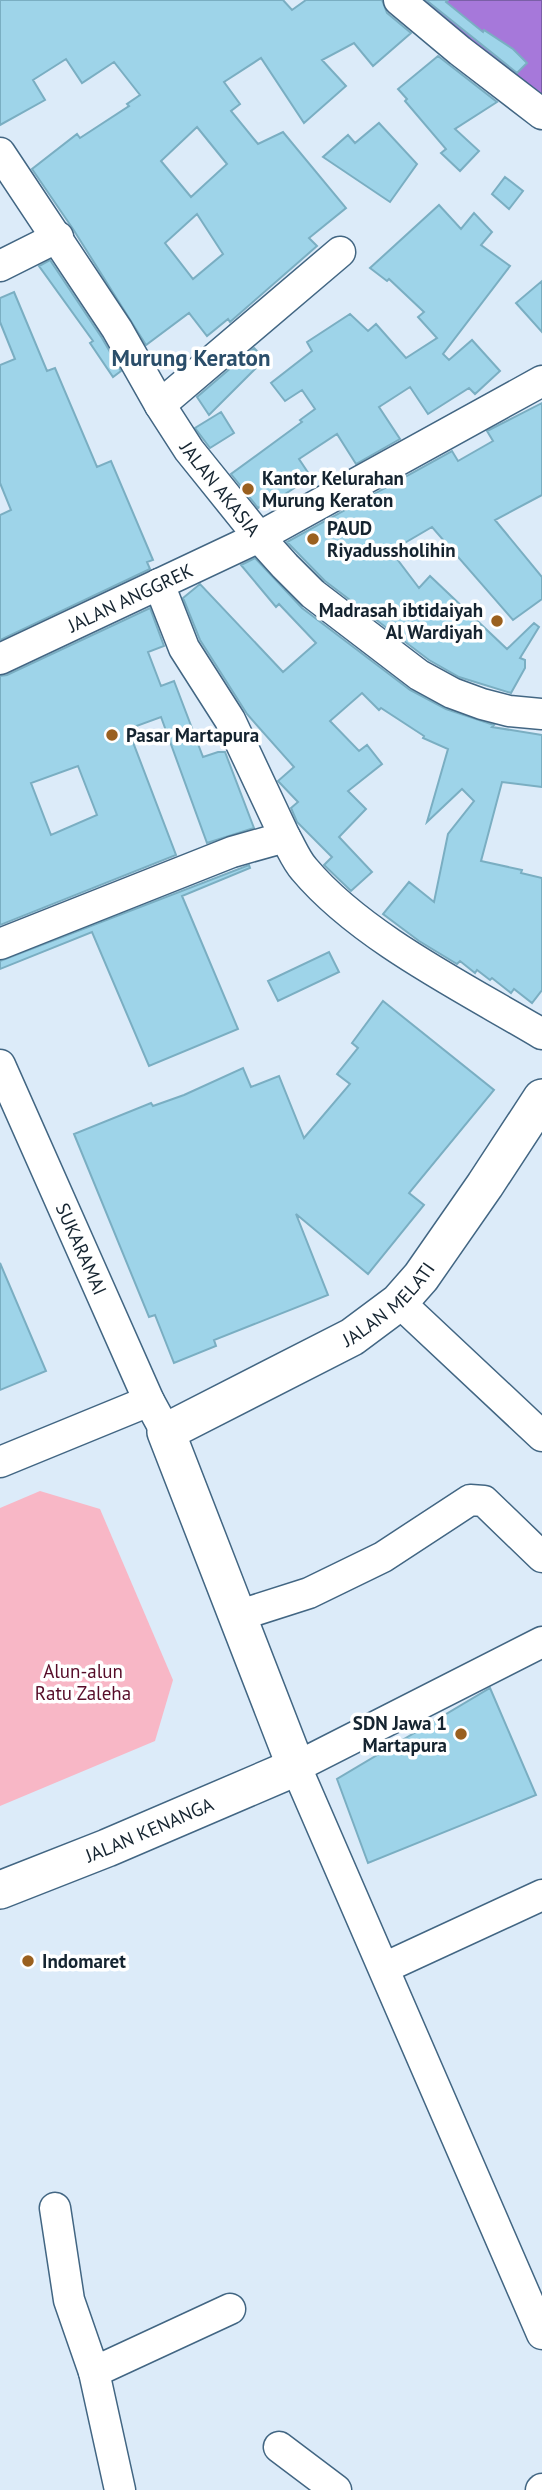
<svg xmlns="http://www.w3.org/2000/svg" width="542" height="2490" viewBox="0 0 542 2490" font-family="'PT Sans',sans-serif">
	<style>
		.green { fill: #f8b7c6 }
		.water { fill: #a678da; stroke: #7a5fa7; stroke-width: 2 }
		.building { fill: #9ed4e9; stroke: #7aaec2; stroke-width: 2; fill-rule: evenodd }
		.lines { fill: none; stroke-linecap: round; stroke-linejoin: round }
		.minor-casing { stroke: #426683; stroke-width: 33 }
		.major-casing { stroke: #426683; stroke-width: 40 }
		.minor { stroke: #fff; stroke-width: 30 }
		.major { stroke: #fff; stroke-width: 37 }
		.poi-dot { fill: #9a601f; stroke: #fff; stroke-width: 2.5 }
		.labels { text-anchor: middle; stroke-width: 7; stroke-linejoin: round; paint-order: stroke }
		.poi-label { font-size: 19px; font-weight: bold; fill: #152430; stroke: #fff; text-anchor: start }
		.street-label { font-size: 19px; fill: #152430; stroke: #fff }
		.park-label { font-size: 19px; fill: #560c28; stroke: #fff }
		.quarter-label { font-size: 23px; font-weight: bold; fill: #2b4e6a; stroke: #fff }
	</style>
	<rect width="100%" height="100%" fill="#dcebf9"/>
	<path class="green" d="M40 1491 100 1509 173 1680 155 1741 0 1806V1508Z"/>
	<path class="water" d="M413 0H542V104Z"/>
	<path class="building" d="M0 0H283L292 10 306 0H382L387 13 411 33 373 66 354 43 322 60 346 86 304 123 261 58 224 82 240 104 231 111 258 144 283 132 346 208 309 238 317 246 230 322 228 319 207 336 189 313 146 345 73 229 32 169 77 134 80 138 129 106 127 104 140 95 114 62 82 83 66 59 33 80 45 100 0 125ZM197 127 227 164 191 197 161 161ZM197 214 223 254 193 279 165 243Z
		M426 0H448L446 2 483 32 484 30 513 49 527 63 517 73Z
		M438 56 497 102 455 129 479 151 460 171 441 153 446 149 405 101 407 99 398 89Z
		M379 123 417 164 390 202 323 157 348 135 355 143Z
		M505 177 523 191 509 209 492 194Z
		M439 205 461 229 474 213 492 232 481 245 510 266 443 354 449 360 472 340 500 371 475 394 469 388 428 414 410 387 379 407 400 439 356 464 337 434 299 459 311 477 279 498 277 494 258 508 231 474 302 422 300 420 315 409 302 390 285 401 271 383 312 351 307 342 350 314 368 331 376 324 406 358 437 338 418 317 424 312 389 279 387 281 370 268Z
		M50 260 102 338 121 371 113 377 90 343 93 341 39 266Z
		M542 281V332L516 303Z
		M14 292 47 371 55 368 97 467 111 461 153 560 147 562 150 569 0 640V515L11 510 0 483V365L15 359 0 322V298Z
		M254 348 265 359 209 415 197 397Z
		M542 403V495L495 520 542 577V599L513 620 432 527 391 551 419 588 430 576 507 649 534 623 539 627 520 658 525 660V668L511 693 459 677 429 660 325 581 287 542 452 451 458 461 493 441 487 431Z
		M221 412 234 433 210 448 195 428Z
		M255 558 302 608 410 690 446 709 494 725 492 727 542 735V787L502 782 481 861 522 870 521 873 542 878V990L532 1003 514 989 511 993 492 978 490 980 477 970 475 973 460 961 457 964 419 941 383 914 409 882 434 902 448 834 474 801 462 789 427 822 448 749 423 738 424 736 381 708 379 710 362 693 330 721 359 751 367 745 382 764 348 791 366 809 339 837 372 872 351 891 324 865 332 857 297 822 291 808 298 802 278 781 294 767 247 714 200 640 183 598 200 584 283 672 316 643 279 604 276 607 241 565Z
		M150 608 164 646 148 652 161 686 174 681 203 757 218 752H225L254 828 207 843 161 717 128 729 176 855 0 925V676L7 675ZM78 766 97 815 51 835 31 783Z
		M249 865 250 868 182 896 238 1029 149 1066 92 932 0 969V961Z
		M329 952 339 972 278 1001 268 981Z
		M383 1001 494 1090 409 1193 424 1205 368 1274 296 1214 328 1295 214 1340 216 1346 174 1363 155 1315 149 1317 74 1134 151 1103 153 1106 184 1095 243 1068 251 1087 279 1076 304 1138 350 1084 337 1074 358 1048 352 1043Z
		M0 1263 46 1371 0 1390Z
		M490 1688 536 1795 368 1863 337 1779Z"/>
	<g class="lines">
		<defs>
			<g id="minor">
				<path d="M399 0 460 51 542 114"/>
				<path id="s1" d="M0 153 117 329 160 405 189 450 259 537 285 566 313 594 419 675 452 693 482 704 509 711 542 714"/>
				<path d="M0 266 58 237"/>
				<path d="M160 405 340 252"/>
				<path d="M159 584 184 648 230 720 285 837"/>
				<path id="s2" d="M0 659 259 537 542 381"/>
				<path d="M0 944 232 852 285 837C291 847 296 860 304 869 361 937 465 988 542 1034"/>
				<path id="s3" d="M0 1065 149 1401 166 1432"/>
				<path d="M399 1302 542 1436"/>
				<path d="M0 1462 149 1401"/>
				<path d="M237 1616 309 1593 383 1557 470 1500 484 1501 542 1557"/>
				<path d="M542 1642 296 1767 542 2334"/>
				<path d="M384 1968 542 1895"/>
				<path d="M55 2208 69 2300 94 2372 230 2309"/>
				<path d="M94 2372 120 2490"/>
				<path d="M279 2447 336 2490"/>
				<path d="M541 2490 542 2489"/>
			</g>
			<g id="major">
				<path id="s4" d="M0 1890 107 1848 296 1767 166 1432 352 1337 399 1302 421 1277 485 1185 542 1098"/>
			</g>
		</defs>
		<use href="#minor" class="minor-casing"/>
		<use href="#major" class="major-casing"/>
		<use href="#minor" class="minor"/>
		<use href="#major" class="major"/>
	</g>
	<g class="poi-dot">
		<circle cx="248" cy="489" r="7"/>
		<circle cx="313" cy="539" r="7"/>
		<circle cx="497" cy="621" r="7"/>
		<circle cx="112" cy="735" r="7"/>
		<circle cx="461" cy="1734" r="7"/>
		<circle cx="28" cy="1961" r="7"/>
	</g>
	<g class="labels">
		<g class="poi-label">
			<text x="262" y="485">Kantor Kelurahan<tspan x="262" dy="22">Murung Keraton</tspan></text>
			<text x="327" y="535">PAUD<tspan x="327" dy="22">Riyadussholihin</tspan></text>
			<text x="483" y="617" text-anchor="end">Madrasah ibtidaiyah<tspan x="483" dy="22">Al Wardiyah</tspan></text>
			<text x="126" y="742">Pasar Martapura</text>
			<text x="447" y="1730" text-anchor="end">SDN Jawa 1<tspan x="447" dy="22">Martapura</tspan></text>
			<text x="42" y="1968">Indomaret</text>
		</g>
		<g class="street-label">
			<text dy="7" stroke="none"><textPath href="#s1" startOffset="402">JALAN AKASIA</textPath></text>
			<text dy="7" stroke="none"><textPath href="#s2" startOffset="144">JALAN ANGGREK</textPath></text>
			<text dy="7" stroke="none"><textPath href="#s3" startOffset="201">SUKARAMAI</textPath></text>
			<text dy="7" stroke="none"><textPath href="#s4" startOffset="938">JALAN MELATI</textPath></text>
			<text dy="7" stroke="none"><textPath href="#s4" startOffset="161">JALAN KENANGA</textPath></text>
		</g>
		<g class="park-label">
			<text x="83" y="1678">Alun-alun<tspan x="83" dy="22">Ratu Zaleha</tspan></text>
		</g>
		<g class="quarter-label">
			<text x="191" y="366">Murung Keraton</text>
		</g>
	</g>
</svg>
